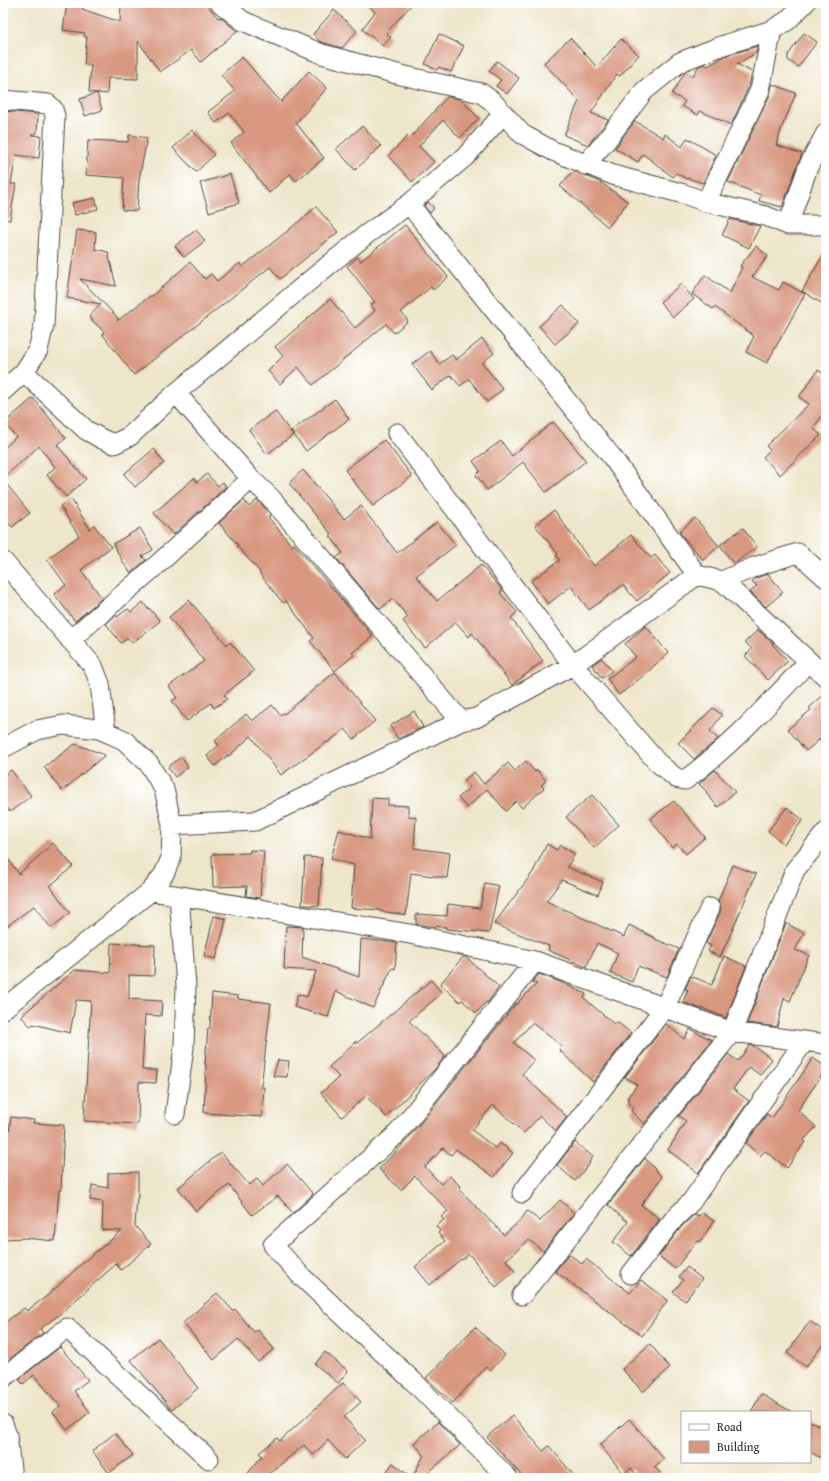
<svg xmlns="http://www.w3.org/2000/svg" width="829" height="1481" viewBox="0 0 829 1481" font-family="'Gentium Book Plus',serif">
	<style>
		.building { fill: #d89780 }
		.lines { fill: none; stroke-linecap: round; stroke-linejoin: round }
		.minor-casing { stroke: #484743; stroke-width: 21 }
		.minor { stroke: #fff; stroke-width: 19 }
	</style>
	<rect width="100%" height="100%" fill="#fff"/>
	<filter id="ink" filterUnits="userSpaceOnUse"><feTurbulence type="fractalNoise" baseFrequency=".025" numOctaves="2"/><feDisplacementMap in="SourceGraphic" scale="8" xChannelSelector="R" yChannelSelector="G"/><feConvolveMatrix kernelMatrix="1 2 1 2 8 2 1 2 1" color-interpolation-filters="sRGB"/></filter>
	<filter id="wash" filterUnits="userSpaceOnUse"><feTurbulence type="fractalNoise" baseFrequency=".012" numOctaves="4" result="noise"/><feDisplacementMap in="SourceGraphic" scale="16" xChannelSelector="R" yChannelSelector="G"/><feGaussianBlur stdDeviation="0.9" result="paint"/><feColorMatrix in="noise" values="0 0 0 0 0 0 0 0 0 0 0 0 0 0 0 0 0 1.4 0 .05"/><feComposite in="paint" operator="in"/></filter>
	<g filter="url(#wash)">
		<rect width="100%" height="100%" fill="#eee6ca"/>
		<g id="blocks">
			<path class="building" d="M67 3H83L82 9 120 22 121 6 148 8 154 3H205L218 18 220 17 237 31 201 62 191 50 160 72 138 41V79L108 78 107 94 89 92 91 65 84 64 87 37 84 36 85 33 63 30Z
				M366 3H413L386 33 391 37 383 46 362 29 375 12Z
				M334 10 357 31 342 48 321 42 313 34Z
				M804 33 817 42 798 67 788 60V55Z
				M439 34 464 46 451 72 439 67 437 70 425 64Z
				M570 38 597 67 621 39 639 55 620 76 617 74 591 113 608 120 588 145 564 135 579 101 544 63Z
				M758 46 756 53 737 64 752 72 749 86 731 125 700 111 698 115 682 106 685 101 672 94 685 72 693 76 698 67 704 64 708 66 725 56Z
				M242 57 281 102 309 71 327 88 296 123 324 158 296 181 290 174 269 193 231 143 244 132 229 113 216 123 208 112 235 91 221 75Z
				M497 61 519 78 507 94 496 86 501 80 489 71Z
				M772 84 796 93 782 127 776 145 802 154 782 207 759 201 761 195 728 182 770 95Z
				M97 93 102 110 85 116 80 99Z
				M447 97 460 99 479 118 460 138 443 120 419 146 434 162 412 182 388 156 409 135 411 137Z
				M3 111 38 114 37 133 31 135 41 136 39 158 16 155 11 184H16L10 220 3 219Z
				M635 121 663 138 665 134 682 147 687 138 716 155 703 183 687 178V179L676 173 673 177 643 154 638 162 615 148Z
				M362 126 381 146 355 170 336 149Z
				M192 130 214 155 196 172 173 148Z
				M129 135 147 138 139 180 137 211 122 210 124 178 86 175 88 140 128 142Z
				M575 171 600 182 628 202 608 227 560 186 571 173 572 174Z
				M230 174 239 203 209 212 200 183Z
				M95 198 98 209 75 215 72 203Z
				M428 202 434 208 430 213 424 206Z
				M316 207 338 232 280 279 270 267 134 375 103 335 102 333 104 332 89 317 101 304 67 298 77 230 96 232 95 249 108 252 116 286 80 279 118 318 117 321 150 296H152L190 262 205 279 211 274 217 281 240 263 242 267 285 233Z
				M730 219 760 226 749 248 722 235Z
				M405 225 448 277 433 290 431 287 401 312 408 321 394 333 386 324 313 385 298 367 280 384 268 371 283 356 275 347 330 299 355 328 375 311 371 305 375 302 347 266 358 257 361 261Z
				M196 230 205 241 184 257 175 246Z
				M756 246 768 256 752 277 779 290 783 282 805 294 767 363 746 352 754 336 715 307 713 309 692 294 705 275 730 293 742 267 740 266Z
				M826 250V306L802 291Z
				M681 284 694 299 673 317 660 302Z
				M563 305 579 324 555 344 539 326Z
				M482 339 494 353 482 363 503 389 487 402 469 379 460 386 451 375 432 390 412 364 430 351 439 364 452 355 456 360Z
				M818 370 826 376V411L813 428 821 435 780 475 763 457 770 450 766 446 809 404 799 397Z
				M33 398 66 438 57 445 86 479 66 497 47 475 55 467 39 446 3 478V449L16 437 4 423Z
				M335 399 349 419 306 451 291 431Z
				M275 411 293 435 267 454 249 430Z
				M553 422 568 439 586 461 546 492 523 462 487 490 476 475 480 471 473 461 501 441 512 456Z
				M384 440 412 476 373 506 345 470Z
				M154 449 164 463 135 487 124 474Z
				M303 470 344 519 361 506 397 553 437 522 456 545 416 576 437 601 481 565 502 590 500 593 517 612 511 618 543 661 512 685 472 633 469 637 456 622 425 648 403 621 408 617 393 599 380 609 336 558 343 553 330 536 332 535 289 483Z
				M207 474 218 486 223 482 226 487 173 535 154 513 194 478 197 482Z
				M3 480 30 513 12 527 3 516Z
				M71 499 90 529 94 525 111 547 81 570 102 598 75 621 54 594 66 585 47 559 79 536 60 506Z
				M244 500 249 507 257 500 262 505 271 515 268 517 292 546 294 544 373 636 352 653 354 655 335 671 310 641 314 638 286 601 283 603 259 573 260 572 237 546 238 545 219 523Z
				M554 510 594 566 631 535 651 558 655 555 670 573 637 601 623 585 589 610 571 586 548 604 531 581 560 560 556 556 558 554 535 525Z
				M695 518 719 546 703 560 679 532Z
				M140 528 153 550 142 556 146 560 131 573 124 564 113 544Z
				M743 528 757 547 734 564 720 545Z
				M768 574 783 592 766 607 750 592 757 586 752 581 756 578Z
				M189 600 227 645 230 642 254 671 224 695 227 699 214 708 211 703 187 721 172 701 177 698 169 686 204 661 169 617Z
				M143 602 148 609 149 608 160 621 132 643 128 638 121 643 106 624 116 615 117 617 128 609 131 612Z
				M646 626 668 653 643 676 619 695 607 679 636 657 625 644Z
				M758 630 773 643 772 644 788 661 768 680 745 656 752 649 745 642Z
				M602 658 612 671 602 678 592 665Z
				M335 672 375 721 354 739 345 729 327 743V742L281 775 251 736 229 756 228 755 215 766 207 756 219 745 215 741 246 714 252 721 272 705 280 715 283 713 284 714Z
				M826 693V734L806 751 788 729 811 710 809 708Z
				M713 708 722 715 710 731 718 739 694 759 678 743Z
				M414 711 423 727 398 739 390 726Z
				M75 744 105 755 62 791 44 767Z
				M181 757 188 767 175 777 168 767Z
				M526 761 535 772 537 770 546 781 541 785 544 788 522 808 516 801 506 811 487 789 467 808 458 798 470 787 464 780 474 772 484 784 508 763 515 771Z
				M11 770 31 796 10 812 3 804V776Z
				M715 770 735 792 718 807 706 793 707 792 699 784Z
				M592 795 619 825 594 848 566 817Z
				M372 798 388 799V805L408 806V816L416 817 414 848 450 853 447 878 411 873 406 915 380 911V910L351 908 354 865 331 859 339 830 370 839Z
				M674 801 705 837 686 854 677 844 672 848 650 819Z
				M787 807 803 820 784 844 768 831Z
				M53 843 73 866 50 886 70 913 51 928 34 906 3 929V852L19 874Z
				M547 844 557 850 560 845 575 854 567 867 603 882 598 895 562 880 546 901 624 937 629 925 655 938V939L679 949 667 977 638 966 632 982 610 973 618 953 597 943 586 967 548 950 549 946 494 924 533 872Z
				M250 850 264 851 260 898 246 896 247 886 213 887 212 854 250 853Z
				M305 857 322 858 319 906 302 905Z
				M733 865 756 874 732 931 720 957 708 951 711 946 706 943 720 913 721 907 718 901Z
				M485 883 499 886 489 933 446 929V927L427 926 416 924V914L447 916 448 904 480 908Z
				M214 916 226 919 216 959 204 956Z
				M786 923 804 933 795 950 809 955 790 1001 784 998 777 1027 747 1023Z
				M286 926 303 927 302 957 359 977 361 939 397 943 395 969 392 968 373 1008 336 991 328 1017 294 1007 298 994 307 997 316 971 284 969Z
				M111 943 155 945 154 976 129 975V999L162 1001 161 1016 145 1015 142 1070H157L156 1083 139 1082 138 1124 84 1121 91 1001 76 1000 70 1033 33 1024 30 1026 21 1016 75 970 110 973Z
				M724 956 746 966 726 1018 702 1008 701 1009 683 1002 688 990 685 989 691 976 712 985Z
				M463 957H466L499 987 487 1003 486 1002 476 1013 462 1000 460 1002 440 984Z
				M539 974 565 984 586 994 584 998 615 1025 617 1022 631 1033 593 1082 559 1050 562 1046 532 1023 514 1043 534 1060 522 1074 567 1117 556 1131 540 1116 524 1133 493 1105 472 1130 495 1148 500 1143 513 1153 494 1177 456 1149 451 1155 443 1148 425 1167 441 1184 450 1176 461 1187 459 1189 504 1235 521 1220 527 1211 540 1221 560 1200 574 1213 543 1251 529 1240 506 1260 515 1271 496 1287 469 1254 462 1260 461 1259 430 1285 415 1267 445 1241 438 1233 440 1231 436 1226 444 1220 441 1217 448 1211 415 1176 401 1190 379 1169 406 1141 513 1007 517 1003 518 1004 520 1000 537 984 532 982Z
				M431 980 442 993 409 1021 445 1056 437 1067 386 1117 366 1096 342 1117 321 1093 339 1077 329 1067 356 1041V1044Z
				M212 993 238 996V999L271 1003 261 1087H264L262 1117 204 1113 206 1064H205L208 1028H210Z
				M666 1024 684 1039 690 1029 712 1040 644 1124 631 1111 634 1107 627 1102 629 1099 627 1098 637 1085 625 1077Z
				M750 1045 754 1046 772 1059 760 1075 749 1067 733 1089 749 1101 698 1173 668 1150 686 1121 679 1116 728 1054 738 1061Z
				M813 1058 826 1067V1069L798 1110 816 1127 803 1141 805 1142 787 1168 765 1151 760 1156 746 1143 767 1114 772 1118Z
				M278 1060 289 1061 287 1077 273 1076Z
				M11 1117 34 1120 33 1123 64 1125 61 1190H59L55 1241 25 1238 3 1239V1177Z
				M575 1142 593 1157 589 1162 590 1163 575 1181 557 1165Z
				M221 1152 249 1185 257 1179 263 1186 287 1164 313 1194 293 1213 278 1196 252 1215 229 1185 196 1211 178 1188Z
				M645 1158 662 1177 641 1205 660 1219 631 1256 613 1242 628 1222 608 1205Z
				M138 1172V1198H137L135 1226 151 1244 121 1270 116 1264 60 1314 40 1329 43 1333 6 1362 3 1358V1324L24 1308 27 1311 48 1295 86 1260 122 1231 102 1230 103 1202 90 1200 92 1185 108 1188V1173Z
				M702 1213 714 1221 700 1242 697 1241 675 1269 659 1256 682 1226 695 1214 699 1216Z
				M569 1254 582 1264 586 1259 630 1293 641 1280 668 1300 642 1336 555 1271Z
				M687 1267 702 1279 685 1301 673 1292 683 1280 679 1277Z
				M217 1293 233 1311 235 1309 254 1332 258 1330 274 1349 258 1362 238 1339 214 1360 183 1323Z
				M810 1321 826 1333V1340L806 1367 787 1353Z
				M475 1327 505 1355 490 1371 486 1367 453 1403 426 1378Z
				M158 1338 198 1388 172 1410 131 1360Z
				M650 1344 670 1368 643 1392 622 1369Z
				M60 1347 88 1380 74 1391 90 1412 67 1430 53 1412 60 1406 34 1375 23 1384 19 1379Z
				M325 1352 348 1371 338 1383 315 1364Z
				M343 1383 361 1402 344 1417 365 1440 345 1459 328 1440 313 1455 304 1445 264 1478H244L262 1456 259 1453 277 1438 280 1441Z
				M761 1394 792 1412H751Z
				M512 1415 543 1451 549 1446 576 1478H524L487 1437Z
				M629 1419 664 1459 654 1467 666 1478H639L631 1468 624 1474 600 1445Z
				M810 1421 826 1429V1461L810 1452Z
				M438 1422 460 1445 422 1478H412L424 1455 414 1443Z
				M115 1433 133 1455 109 1473 92 1451Z
				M393 1463 412 1478H382Z"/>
		</g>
	</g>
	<g filter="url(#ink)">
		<use href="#blocks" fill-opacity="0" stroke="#484743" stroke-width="1"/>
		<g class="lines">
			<defs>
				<path id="minor" d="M220 3 243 21 322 54 401 75 481 93 492 101 522 134 553 151 613 175 684 194 706 202 766 216 788 225H826
					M3 100 48 104 53 109 55 116 44 325 38 350 24 372 3 391
					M585 165 606 141 644 91 680 62 721 46 772 30
					M706 202 760 90 772 30 787 21 805 3
					M409 204 612 457 697 575 722 581 826 677
					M788 225 808 167 826 133
					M24 372 86 430 102 439 114 444 130 436 176 393 314 277 367 234 409 204 465 157 503 114
					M176 393 251 479 270 497 461 721
					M397 433 573 665 657 762 676 778 685 780C731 746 770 703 809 661
					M3 561 93 666 100 684 106 732
					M722 581 754 567 798 553 826 578
					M70 640 158 564 251 479
					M3 748 37 730 63 725 99 729 106 732 124 740 149 764 164 789 172 825 171 858 164 874 151 891 3 1009
					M172 825 255 821 461 721 476 718 573 665 697 575
					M151 891 410 934 535 961 732 1032 826 1044
					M175 1114 184 1047 186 986 179 896
					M522 1193 665 1007 710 908
					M631 1274 674 1219 691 1202 804 1042
					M522 1295 732 1032 795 870 826 832
					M3 1378 67 1328 209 1459
					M3 1424 7 1435 12 1478
					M508 1478 413 1381 302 1277 273 1245 397 1134 535 961"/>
			</defs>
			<use href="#minor" class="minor-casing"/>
			<use href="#minor" class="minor"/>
		</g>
	</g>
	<rect width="829" height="1481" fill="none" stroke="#fff" stroke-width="16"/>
	<rect x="681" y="1411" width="130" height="52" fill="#ffffff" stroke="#aaaaaa"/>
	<rect x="689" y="1424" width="20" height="6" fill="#ffffff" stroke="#aaaaaa"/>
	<text x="717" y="1431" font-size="12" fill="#2b2b2b">Road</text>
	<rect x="689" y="1441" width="20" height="12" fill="#d89780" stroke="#aaaaaa"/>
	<text x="717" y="1451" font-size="12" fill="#2b2b2b">Building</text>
</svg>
